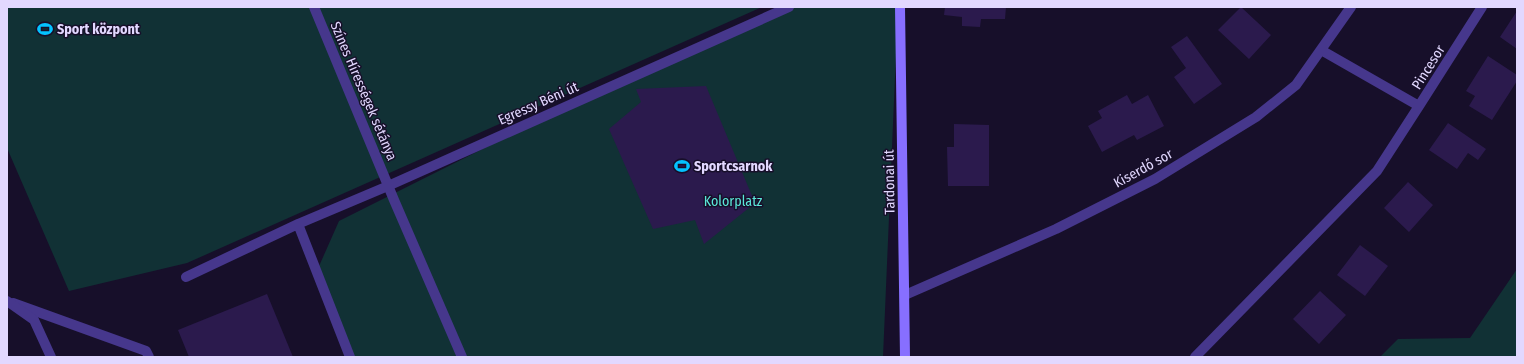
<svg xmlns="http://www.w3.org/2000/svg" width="1524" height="364" viewBox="0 0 1524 364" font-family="'Fira Sans Condensed',sans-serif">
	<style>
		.green { fill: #113135 }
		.building { fill: #2b1a4d }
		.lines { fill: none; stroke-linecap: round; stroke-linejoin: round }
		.lane { stroke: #46378c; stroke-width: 10 }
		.street { stroke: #46378c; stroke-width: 10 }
		.secondary { stroke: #876fff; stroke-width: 10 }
		.labels { text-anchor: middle; stroke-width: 3; stroke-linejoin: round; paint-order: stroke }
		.poi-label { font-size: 14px; font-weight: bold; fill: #e2d8ff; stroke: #170f2a; text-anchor: start }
		.street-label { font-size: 14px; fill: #e2d8ff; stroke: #170f2a }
		.park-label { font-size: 14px; fill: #5be8d9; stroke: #170f2a }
	</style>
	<rect width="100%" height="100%" fill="#170f2a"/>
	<path class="green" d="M7 7H762L187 263 69 291 7 148Z
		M788 7H898L883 357H350L316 273 339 221 596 92Z
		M1517 269V357H1380L1398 339 1470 338Z"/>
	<path class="building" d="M945 7H1006L1005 19H981L980 27 962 26V17L944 15Z
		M1241 7 1271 35 1249 59 1218 30Z
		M1517 11V49L1500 37Z
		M1187 36 1222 84 1194 104 1174 77 1186 68 1171 47Z
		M1488 56 1517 75V81L1492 120 1469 106 1475 96 1466 91Z
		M706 86 755 203 704 244 695 220 653 229 609 129 641 102 636 89Z
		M1127 95 1132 104 1148 95 1164 126 1137 140 1134 135 1102 152 1088 126 1102 118 1098 111Z
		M1448 123 1486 149 1478 160 1468 153 1457 169 1429 150Z
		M954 124 989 125V186H948L947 147H954Z
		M1408 182 1433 205 1409 232 1384 208Z
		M1360 245 1388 266 1365 296 1337 275Z
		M1320 291 1346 315 1319 344 1293 319Z
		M267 294 293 357H189L178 330Z"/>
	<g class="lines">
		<path class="lane" d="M13 303 146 351 149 357"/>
		<path class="street" d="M314 7 394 200 462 357
			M1321 50 1419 106 1482 7
			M298 224 350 357
			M186 277 298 224 388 186 789 7
			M905 295 1056 229 1155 179 1256 117 1296 85 1351 7
			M7 301 34 320 51 357
			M1195 357 1377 171 1419 106"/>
		<path class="secondary" d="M900 7 905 357"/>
	</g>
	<defs>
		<symbol id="stadium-bare" viewBox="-9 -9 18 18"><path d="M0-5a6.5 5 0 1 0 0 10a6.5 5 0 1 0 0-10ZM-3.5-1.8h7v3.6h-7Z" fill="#04c2ff" stroke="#170f2a" stroke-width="2.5" paint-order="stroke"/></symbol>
	</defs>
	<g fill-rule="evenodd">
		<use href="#stadium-bare" x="34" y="18" width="22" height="22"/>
		<use href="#stadium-bare" x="671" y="155" width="22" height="22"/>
	</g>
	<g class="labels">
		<g class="poi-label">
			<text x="57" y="34">Sport központ</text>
			<text x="694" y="171">Sportcsarnok</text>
		</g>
		<g class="street-label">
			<text transform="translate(1428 67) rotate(-58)" y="5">Pincesor</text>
			<text transform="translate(364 91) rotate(67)" y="5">Színes Hírességek sétánya</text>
			<text transform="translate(538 103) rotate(-24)" y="5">Egressy Béni út</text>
			<text transform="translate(1143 168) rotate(-29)" y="5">Kiserdő sor</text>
			<text transform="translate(889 182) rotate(-91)" y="5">Tardonai út</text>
		</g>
		<g class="park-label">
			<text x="733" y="206">Kolorplatz</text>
		</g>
	</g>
	<rect width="1524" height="364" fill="none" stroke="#e2d8ff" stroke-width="16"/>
</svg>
